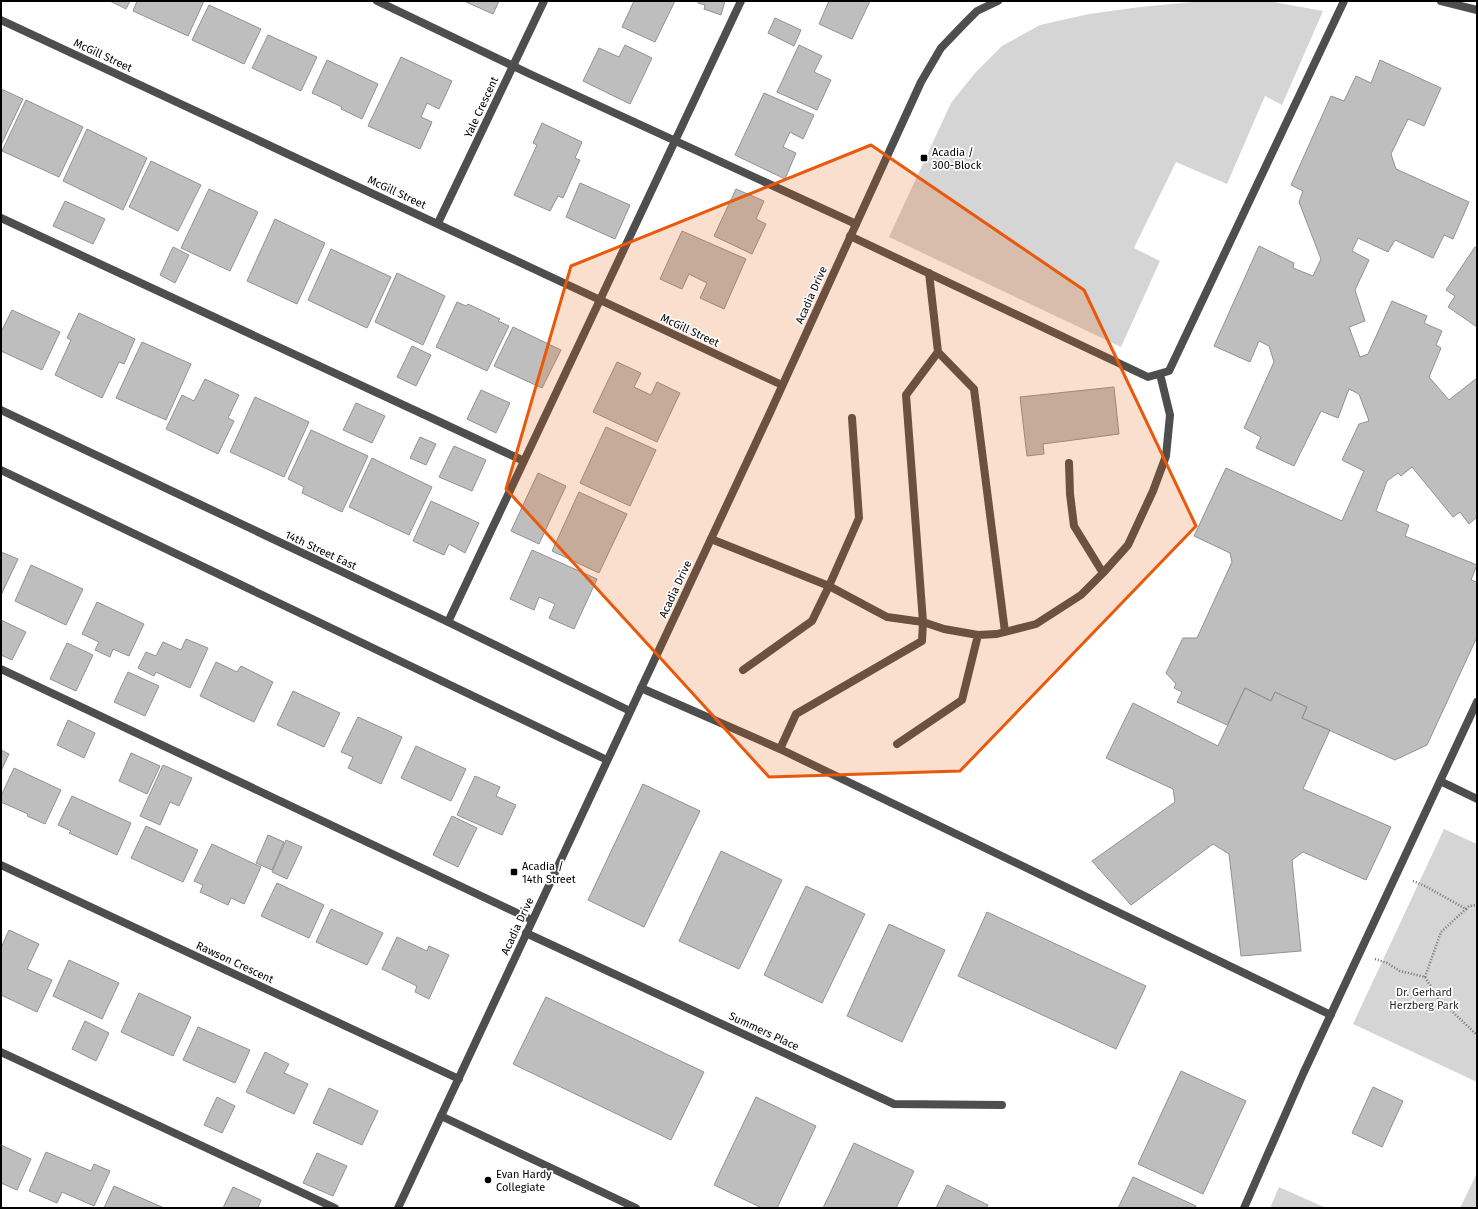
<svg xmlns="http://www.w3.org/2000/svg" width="1478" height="1209" viewBox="0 0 1478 1209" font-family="'Fira Sans',sans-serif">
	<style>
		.green { fill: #d5d5d5 }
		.building { fill: #bebebe; stroke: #929292 }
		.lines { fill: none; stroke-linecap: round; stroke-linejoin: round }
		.path { stroke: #707070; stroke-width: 2.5; stroke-dasharray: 1 2; stroke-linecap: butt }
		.service { stroke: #4e4e4e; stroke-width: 8 }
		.minor { stroke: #4e4e4e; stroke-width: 8 }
		.tertiary { stroke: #4e4e4e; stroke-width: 8 }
		.marked { fill: #e8590c; fill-opacity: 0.2; stroke: #e8590c; stroke-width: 3; stroke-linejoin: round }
		.poi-dot { fill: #000; stroke: #fff; stroke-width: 1.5 }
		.labels { text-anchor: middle; stroke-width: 3.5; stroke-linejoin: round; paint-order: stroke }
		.street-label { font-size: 11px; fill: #000; stroke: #fff }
		.poi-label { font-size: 11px; fill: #000; stroke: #fff; text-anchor: start }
		.park-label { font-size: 11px; fill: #2c2c2c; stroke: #fff }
	</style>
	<rect width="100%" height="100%" fill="#fff"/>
	<path class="green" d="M1203 1 1274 2 1323 11 1282 105 1265 96 1227 184 1176 162 1134 248 1160 261 1121 347 889 237 951 103 975 73 1002 46 1040 25 1089 14 1140 7Z
		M1444 829 1477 844V1082L1353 1024Z
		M1477 1173V1208H1460Z
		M1279 1187 1326 1208H1270Z"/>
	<path class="building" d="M110 1H130L126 9Z
		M137 1H204L188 36 133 11Z
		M464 1H499L493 14Z
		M634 1H675L655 42 622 27Z
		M698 1H725L721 15 704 9 705 5 698 3Z
		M829 1H870L852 39 819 24Z
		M209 5 261 29 244 64 192 40Z
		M775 18 801 30 794 46 768 33Z
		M268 35 317 57 301 91 252 68Z
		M625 45 652 58 630 104 583 81 599 48 619 57Z
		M799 45 822 56 814 72 831 80 817 110 777 92Z
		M401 57 452 81 439 109 427 103 421 117 432 122 420 149 368 126Z
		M327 60 378 84 362 119 341 109 342 107 312 93Z
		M1380 60 1441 88 1424 126 1408 119 1391 154 1396 169 1469 202 1453 239 1444 235 1433 258 1395 240 1388 252 1358 238 1352 251 1369 260 1355 290 1365 321 1349 327 1360 357 1368 354 1392 301 1427 316 1424 323 1442 331 1436 345 1441 348 1429 377 1449 400 1477 378V517L1469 524 1460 512 1453 517 1412 467 1401 476 1398 473 1387 481 1376 511 1409 525 1405 536 1477 565 1471 580 1477 582V637L1427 745 1395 760 1302 718 1307 707 1275 692 1271 701 1245 688 1227 725 1177 702 1182 692 1174 688 1176 684 1166 673 1183 638H1197L1232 562 1230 553 1194 536 1226 468 1342 521 1364 471 1342 460 1359 424 1369 421 1359 394 1349 389 1338 418 1321 411 1294 466 1256 448 1261 437 1244 428 1274 362 1269 346 1259 341 1250 362 1214 346 1259 246 1294 263 1293 268 1313 276 1321 259 1299 202 1303 191 1291 185 1331 96 1344 101 1356 76 1371 83Z
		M1 89 23 99 1 145Z
		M764 93 814 115 803 139 790 132 783 147 796 153 785 179 735 155Z
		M26 100 83 127 59 177 2 151Z
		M542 123 582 142 575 158 580 160 563 198 558 196 550 211 514 195 537 145 533 143Z
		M87 129 147 158 123 210 63 181Z
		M151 161 201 185 178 231 129 207Z
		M580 183 630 205 615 239 566 217Z
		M209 189 258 212 230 271 181 248Z
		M736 189 764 201 756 219 766 224 752 254 714 236Z
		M65 201 105 219 93 244 53 226Z
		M275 219 325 243 297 304 247 281Z
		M682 231 746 259 724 309 700 298 707 283 689 274 682 289 660 279Z
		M173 247 189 255 175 283 160 275Z
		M1475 247 1477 248V327L1448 307 1455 296 1446 290Z
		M331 249 391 277 367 328 308 300Z
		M397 273 445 296 423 345 375 322Z
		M457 302 466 306 468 304 500 319 498 321 509 326 487 371 436 347Z
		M12 310 60 332 42 370 1 351V332Z
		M79 313 135 339 124 364 119 362 102 398 55 375 71 340 67 338Z
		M513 327 561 350 542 388 494 366Z
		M142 342 191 364 166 420 116 398Z
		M412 346 431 355 416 386 397 377Z
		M617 362 641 373 634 387 651 395 657 382 680 393 657 442 593 412Z
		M205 379 239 395 228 418 234 421 218 454 166 429 182 395 194 401Z
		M1114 387 1119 434 1043 444 1044 454 1027 456 1020 397Z
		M481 390 510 403 496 433 467 419Z
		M255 397 309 422 284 477 230 452Z
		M356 403 385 416 372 443 343 430Z
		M606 427 656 450 630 506 580 483Z
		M311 430 368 456 342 512 302 493 304 487 288 479Z
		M420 437 436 444 426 465 410 458Z
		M454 446 486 460 472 491 439 477Z
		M372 458 432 487 409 535 349 507Z
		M538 473 566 486 539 544 511 531Z
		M579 492 627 514 599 573 552 551Z
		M431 501 479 523 465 553 449 544 444 555 413 541Z
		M532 550 597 579 574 629 549 618 555 604 539 597 534 610 510 599Z
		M1 552 18 559 1 595Z
		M31 565 83 589 66 625 15 601Z
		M97 602 144 624 129 656 113 649 110 657 95 650 99 642 82 634Z
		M1 620 26 632 12 660 1 655Z
		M186 639 208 648 190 688 156 672 154 676 138 668 146 652 156 656 163 642 181 650Z
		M67 643 93 655 76 691 50 679Z
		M216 662 237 672 241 666 273 682 254 722 200 696Z
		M128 672 159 686 145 716 114 702Z
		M1245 688 1271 701 1275 692 1307 707 1302 718 1330 730 1303 789 1391 827 1366 880 1303 852 1292 860 1301 951 1241 956 1229 854 1213 844 1131 905 1092 861 1175 802 1173 789 1106 758 1133 703 1218 746Z
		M293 691 340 713 324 747 277 725Z
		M358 717 402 737 381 784 348 768 353 757 341 752Z
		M68 720 95 733 84 758 57 745Z
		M416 746 466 769 451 801 401 778Z
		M1 750 9 754 1 771Z
		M131 753 160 766 147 794 119 781Z
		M163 765 192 778 179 806 170 802 160 825 140 816Z
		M14 768 61 790 45 824 27 816 28 814 1 802V796Z
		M475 776 500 787 496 796 516 805 502 835 457 815Z
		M643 784 700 811 644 927 588 900Z
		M72 796 131 823 117 855 69 833 71 831 58 825Z
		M452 816 477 828 458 867 433 855Z
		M146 826 198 850 183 882 131 858Z
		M268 835 284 842 272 870 256 863Z
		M286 840 302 847 287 879 272 872Z
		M212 844 261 867 244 904 231 898 228 905 200 892 203 885 194 881Z
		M721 851 782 880 739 969 679 941Z
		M277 883 324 905 309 938 261 916Z
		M806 886 865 914 822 1003 764 975Z
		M331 909 383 933 367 965 316 942Z
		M987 912 1146 986 1116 1049 958 976Z
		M889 924 945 950 902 1042 847 1016Z
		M9 930 39 944 27 969 52 980 37 1012 1 995V948Z
		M397 937 427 951 429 946 449 955 429 999 415 992 417 986 382 969Z
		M69 960 119 983 102 1019 53 996Z
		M139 993 191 1017 173 1056 121 1032Z
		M546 997 704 1072 671 1140 513 1064Z
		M85 1021 109 1033 96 1061 72 1049Z
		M198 1027 250 1050 235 1083 183 1060Z
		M265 1052 289 1064 284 1073 308 1084 294 1114 246 1092Z
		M1181 1071 1246 1101 1203 1194 1138 1164Z
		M1373 1087 1403 1101 1382 1147 1352 1133Z
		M329 1088 378 1111 362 1145 313 1123Z
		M217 1097 235 1106 222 1133 204 1125Z
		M756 1097 816 1126 777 1208H762L714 1185Z
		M854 1143 914 1171 896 1208H823Z
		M1 1145 31 1159 17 1190 1 1183Z
		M46 1152 91 1171 94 1164 110 1171 94 1206 62 1192 57 1203 29 1191Z
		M317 1153 347 1166 333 1196 303 1183Z
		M1133 1177 1196 1206 1195 1208H1118Z
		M947 1185 988 1205 987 1208H936Z
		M114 1186 164 1208H104Z
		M233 1187 261 1200 258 1208H223Z"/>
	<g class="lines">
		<path class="path" d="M1413 881 1425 886 1466 909 1469 906 1477 905
			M1375 959 1387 963 1400 971 1425 977 1438 998 1477 1035
			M1425 977 1441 932 1466 909"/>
		<path class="service" d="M377 1 532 75 856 224
			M1 218 524 461
			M850 236 1148 377 1169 371 1344 1
			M938 352 974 389 1005 632
			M1069 463 1070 494 1074 526 1103 573
			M711 539 829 586 887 617 923 622 944 629 978 635 997 634 1036 624 1081 595 1103 573 1128 545 1153 491 1166 456 1170 415 1160 374
			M448 622 741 1
			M1 669 532 920
			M743 670 812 621 829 586 859 518 852 418
			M641 688 780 749 1331 1015
			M897 744 962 700 978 635
			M780 749 796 714 922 641 923 622 906 395 938 352 929 273
			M1440 781 1477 799
			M1 1052 335 1208
			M441 1116 636 1208
			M1244 1208 1303 1074 1477 702"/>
		<path class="minor" d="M1 20 782 385
			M438 223 544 1
			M1 865 459 1079
			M526 933 894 1104 1002 1105"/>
		<path class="tertiary" d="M1441 1 1477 10
			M1 410 448 622 630 711
			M1 470 607 760
			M398 1208 768 417 921 82 941 48 965 23 977 11 998 1"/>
	</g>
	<path class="marked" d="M871 145 1084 290 1196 526 960 771 769 777 506 489 571 266Z"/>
	<g class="poi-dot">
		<rect x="920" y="154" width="8" height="8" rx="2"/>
		<rect x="510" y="868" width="8" height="8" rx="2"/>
		<circle cx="488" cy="1180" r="4"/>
	</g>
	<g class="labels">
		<g class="street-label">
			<text transform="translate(103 55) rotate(25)" y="4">McGill Street</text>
			<text transform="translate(481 107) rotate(-65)" y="4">Yale Crescent</text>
			<text transform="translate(397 192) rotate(25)" y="4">McGill Street</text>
			<text transform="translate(811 295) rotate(-66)" y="4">Acadia Drive</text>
			<text transform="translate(690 330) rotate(25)" y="4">McGill Street</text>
			<text transform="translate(321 550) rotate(25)" y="4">14th Street East</text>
			<text transform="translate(675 589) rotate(-65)" y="4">Acadia Drive</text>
			<text transform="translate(517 926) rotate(-65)" y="4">Acadia Drive</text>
			<text transform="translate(235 962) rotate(25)" y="4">Rawson Crescent</text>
			<text transform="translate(764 1031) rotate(25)" y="4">Summers Place</text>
		</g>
		<g class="poi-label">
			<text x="932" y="156">Acadia /<tspan x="932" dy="13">300-Block</tspan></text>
			<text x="522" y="870">Acadia /<tspan x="522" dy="13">14th Street</tspan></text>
			<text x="496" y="1178">Evan Hardy<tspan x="496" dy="13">Collegiate</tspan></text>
		</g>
		<g class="park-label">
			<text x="1424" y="996">Dr. Gerhard<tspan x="1424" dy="13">Herzberg Park</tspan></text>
		</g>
	</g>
	<rect width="1478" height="1209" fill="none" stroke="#000000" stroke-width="4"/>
</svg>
